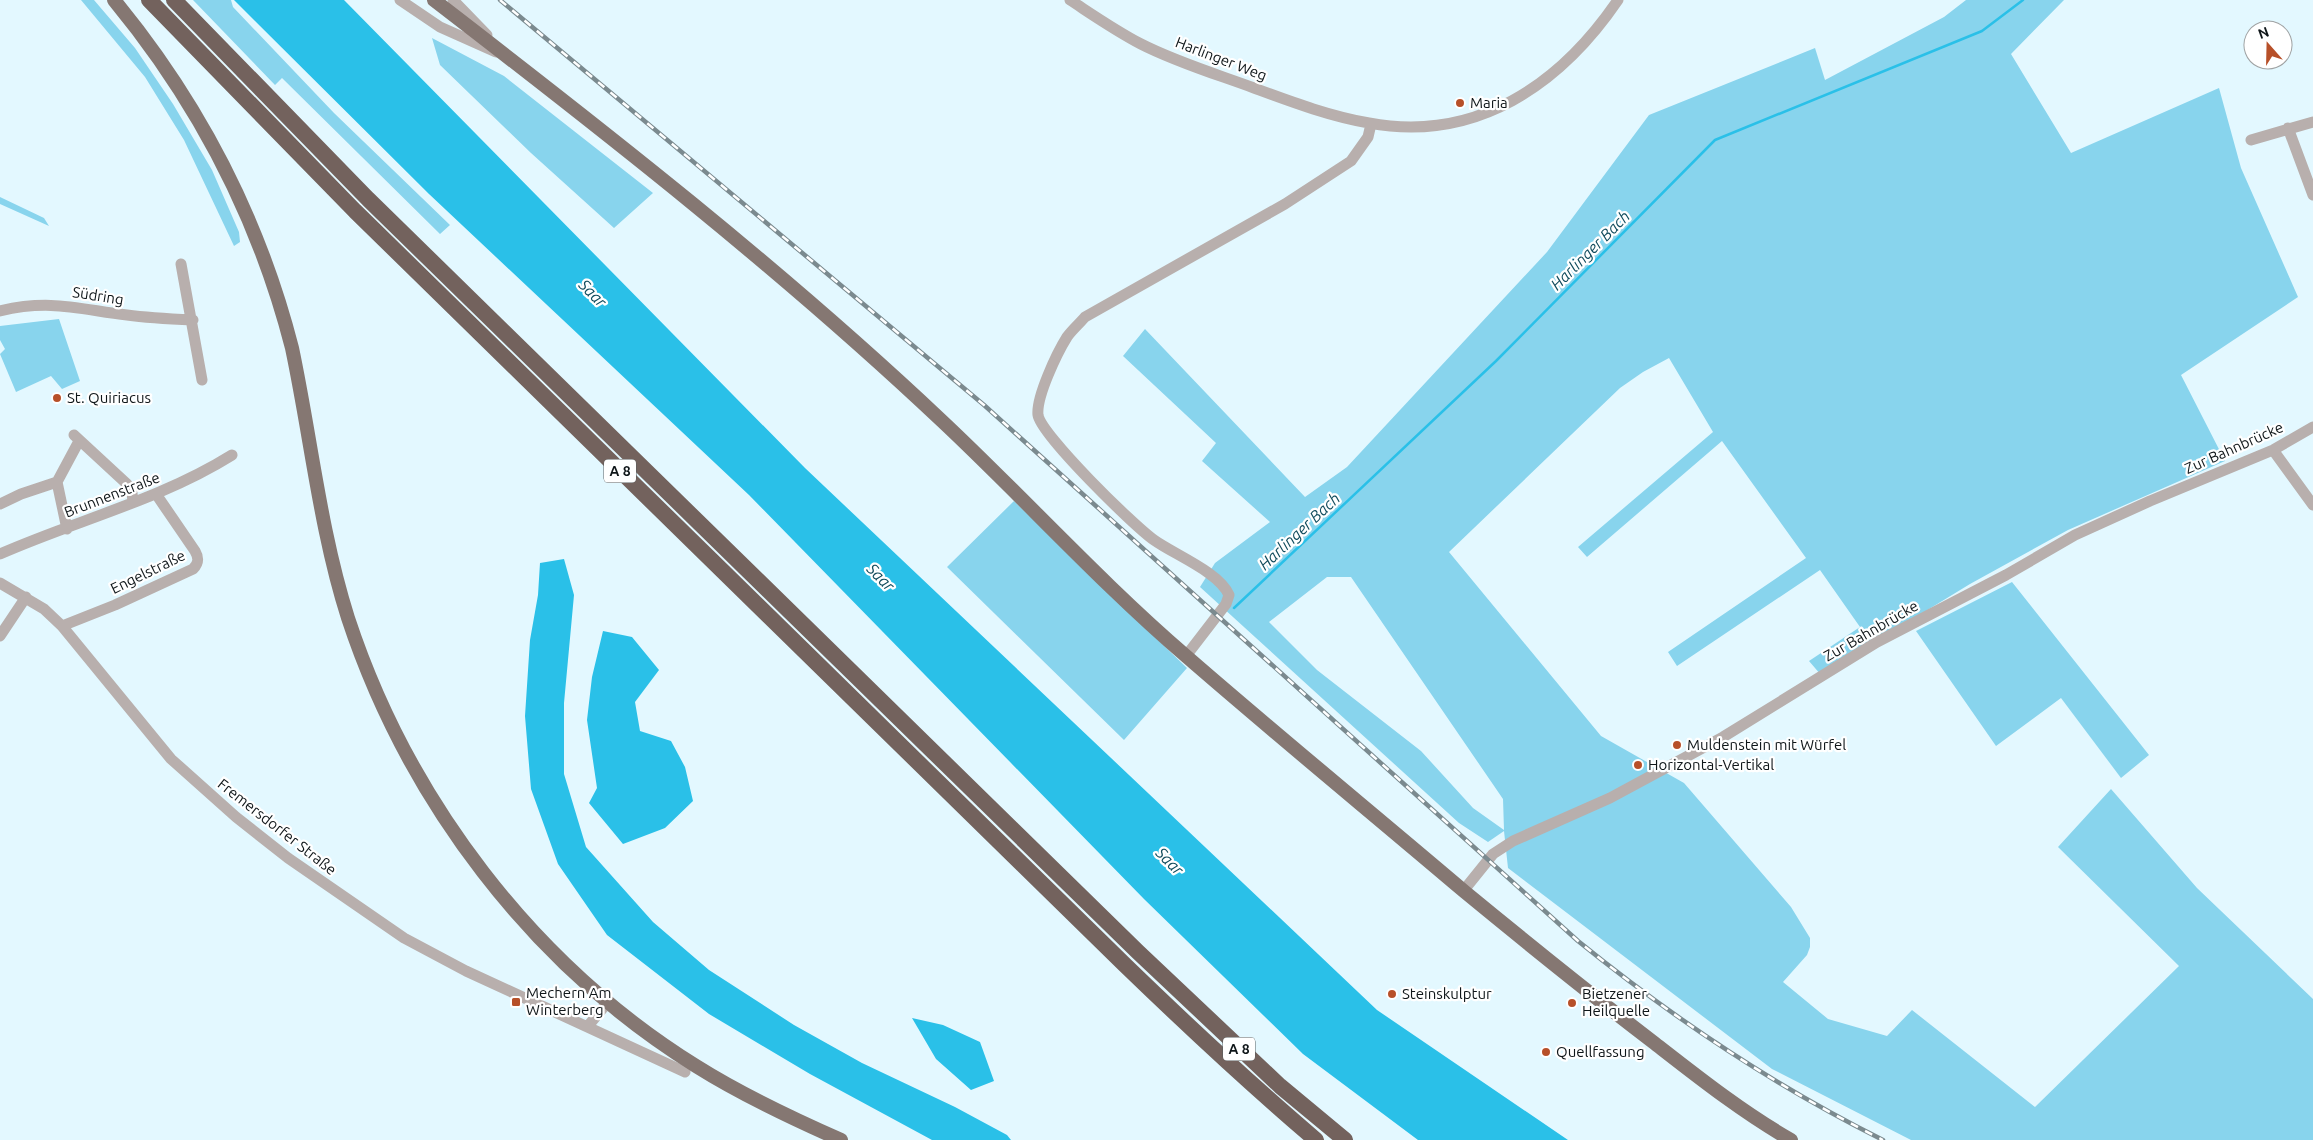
<svg xmlns="http://www.w3.org/2000/svg" width="2313" height="1140" viewBox="0 0 2313 1140" font-family="Ubuntu,sans-serif">
	<style>
		.green { fill: #88d4ed; fill-rule: evenodd }
		.water { fill: #2ac0e8 }
		.lines { fill: none; stroke-linecap: round; stroke-linejoin: round }
		.stream { stroke: #2ac0e8; stroke-width: 2.5 }
		.minor { stroke: #b8afad; stroke-width: 11 }
		.major { stroke: #857772; stroke-width: 14 }
		.highway { stroke: #73625d; stroke-width: 16 }
		.rail-casing { stroke: #7b8a8f; stroke-width: 4.5 }
		.rail { stroke: #fff; stroke-width: 2.5; stroke-dasharray: 8; stroke-linecap: butt }
		.poi-dot { fill: #b75029; stroke: #fff; stroke-width: 2 }
		.labels { text-anchor: middle; stroke-width: 4.5; stroke-linejoin: round; paint-order: stroke }
		.shield { fill: #fff; stroke: #575c5e; stroke-width: 1 }
		.shield-label { font-size: 14px; font-weight: bold; fill: #0f1619 }
		.street-label { font-size: 15px; fill: #0f1619; stroke: #fff }
		.poi-label { font-size: 15px; fill: #0f1619; stroke: #fff; text-anchor: start }
		.water-label { font-size: 16px; font-style: italic; fill: #114c5d; stroke: #fff }
	</style>
	<rect width="100%" height="100%" fill="#e3f8ff"/>
	<path class="green" d="M81 0H94L135 48 173 104 212 170 239 232 240 242 234 246 184 140 145 77Z
		M193 0H231L233 7 334 113 450 225 440 234 282 78 275 85Z
		M1966 0H2064L2011 54 2071 153 2219 88 2241 168 2298 297 2181 375 2225 461 2068 530 1970 584 1821 675 1809 661 1860 627 1820 570 1677 666 1668 652 1806 558 1722 441 1587 557 1578 547 1713 432 1669 358 1643 372 1620 388 1449 552 1601 736 1684 783 1791 907 1810 938V947L1807 955 1783 982 1828 1019 1887 1036 1912 1010 2035 1107 2179 966 2058 847 2111 789 2197 888 2313 999V1140H1911L1772 1069 1508 868 1504 831 1488 842 1459 823 1200 587 1215 563 1270 522 1202 461 1216 443 1123 356 1145 329 1305 497 1347 467 1547 252 1649 115 1815 48 1825 80 1944 17ZM1327 577H1351L1503 799 1504 830 1473 808 1421 751 1317 670 1269 622Z
		M432 38 504 76 653 193 614 228 531 153 440 65Z
		M0 197 44 218 49 226 0 204Z
		M59 319 80 381 62 389 51 376 16 392 0 354 5 349 0 340V326Z
		M1014 501 1187 668 1124 740 947 567Z
		M2012 582 2149 755 2121 778 2061 698 1996 746 1916 631Z"/>
	<path class="water" d="M234 0H344L805 468 1377 1010 1568 1140H1418L1303 1054 1144 899 749 495 429 194Z
		M564 559 574 595 564 703V774L586 847 653 922 709 970 794 1025 862 1063 955 1107 1007 1135 1011 1140H932L810 1074 709 1014 607 935 558 864 531 789 525 716 530 640 538 595 540 563Z
		M603 631 632 637 659 670 635 702 640 731 671 741 685 767 693 801 665 828 623 844 589 803 597 788 587 720 592 677Z
		M912 1018 943 1025 980 1042 994 1081 971 1090 936 1059Z"/>
	<g class="lines">
		<path class="stream" d="M1234 608 1496 361 1715 140 1982 31 2023 0"/>
		<path class="minor" d="M400 0 440 27 496 52
			M453 0 487 35
			M1070 0C1093 15 1116 31 1141 44 1176 62 1216 74 1254 88 1292 102 1329 116 1369 123 1476 143 1560 85 1618 0
			M2288 128 2313 195
			M2251 140 2313 122
			M181 264 202 380
			M0 311C50 299 78 309 127 315 149 318 171 319 193 320
			M74 435 127 484 132 493 133 502
			M2273 450 2313 505
			M0 504 21 494 57 482
			M67 529 57 482 79 441
			M0 554C77 520 160 500 232 455
			M0 583 44 609 62 626 171 759 236 817 288 858 404 938 466 971 685 1072
			M62 626 115 605 193 569C199 563 199 558 195 551L156 494
			M0 636 26 597
			M1186 656 1226 604 1229 595C1219 572 1175 555 1154 540 1134 526 1041 435 1038 415 1036 397 1057 353 1067 337 1072 330 1079 324 1085 317L1285 204 1351 161 1368 137 1371 124
			M1464 890 1493 854 1513 841 1610 798 1723 737 1877 642 2006 575 2075 535 2150 501 2273 450 2313 427
			M588 1026 608 1002"/>
		<path class="major" d="M114 0C199 103 259 219 292 348 311 438 320 530 348 618 408 800 532 964 696 1066 742 1095 791 1118 841 1140
			M434 0C608 134 782 270 942 421 1024 498 1100 582 1186 656 1278 736 1372 813 1465 892 1527 943 1589 993 1653 1042 1698 1077 1742 1112 1791 1140"/>
		<path class="highway" d="M149 0 355 211 1125 965C1187 1025 1250 1084 1316 1140
			M174 0 368 199 1138 952 1280 1086 1345 1140"/>
		<defs>
			<path id="rail" d="M500 0 984 405 1578 941C1673 1018 1773 1085 1883 1140"/>
		</defs>
		<use href="#rail" class="rail-casing"/>
		<use href="#rail" class="rail"/>
	</g>
	<g class="poi-dot">
		<circle cx="1460" cy="103" r="5"/>
		<circle cx="57" cy="398" r="5"/>
		<circle cx="1677" cy="745" r="5"/>
		<circle cx="1638" cy="765" r="5"/>
		<circle cx="1392" cy="994" r="5"/>
		<rect x="511" y="997" width="10" height="10" rx="2.5"/>
		<circle cx="1572" cy="1003" r="5"/>
		<circle cx="1546" cy="1052" r="5"/>
	</g>
	<g class="labels">
		<g class="shield">
			<rect x="604" y="459.5" width="32" height="23" rx="4"/>
			<rect x="1223" y="1037.5" width="32" height="23" rx="4"/>
		</g>
		<g class="shield-label">
			<text x="620" y="476">A 8</text>
			<text x="1239" y="1054">A 8</text>
		</g>
		<g class="street-label">
			<text transform="translate(1221 59) rotate(21)" y="5">Harlinger Weg</text>
			<text transform="translate(98 296) rotate(9)" y="5">Südring</text>
			<text transform="translate(2234 448) rotate(-24)" y="5">Zur Bahnbrücke</text>
			<text transform="translate(112 495) rotate(-21)" y="5">Brunnenstraße</text>
			<text transform="translate(148 572) rotate(-26)" y="5">Engelstraße</text>
			<text transform="translate(1871 631) rotate(-30)" y="5">Zur Bahnbrücke</text>
			<text transform="translate(277 827) rotate(38)" y="5">Fremersdorfer Straße</text>
		</g>
		<g class="poi-label">
			<text x="1470" y="108">Maria</text>
			<text x="67" y="403">St. Quiriacus</text>
			<text x="1687" y="750">Muldenstein mit Würfel</text>
			<text x="1648" y="770">Horizontal-Vertikal</text>
			<text x="526" y="998">Mechern Am<tspan x="526" dy="17">Winterberg</tspan></text>
			<text x="1402" y="999">Steinskulptur</text>
			<text x="1582" y="999">Bietzener<tspan x="1582" dy="17">Heilquelle</tspan></text>
			<text x="1556" y="1057">Quellfassung</text>
		</g>
		<g class="water-label">
			<text transform="translate(1590 250) rotate(-45)" y="6">Harlinger Bach</text>
			<text transform="translate(593 293) rotate(45)" y="6">Saar</text>
			<text transform="translate(1299 531) rotate(-43)" y="6">Harlinger Bach</text>
			<text transform="translate(881 577) rotate(45)" y="6">Saar</text>
			<text transform="translate(1170 861) rotate(45)" y="6">Saar</text>
		</g>
	</g>
	<g transform="translate(2268 45) rotate(340)"><circle r="24" fill="#ffffff" stroke="#9fa2a3"/>
	<path d="M0-4L9 19L0 12L-9 19Z" fill="#b75029"/>
	<text y="-8" font-size="14" font-weight="bold" text-anchor="middle" fill="#0f1619">N</text>
	</g>
</svg>
